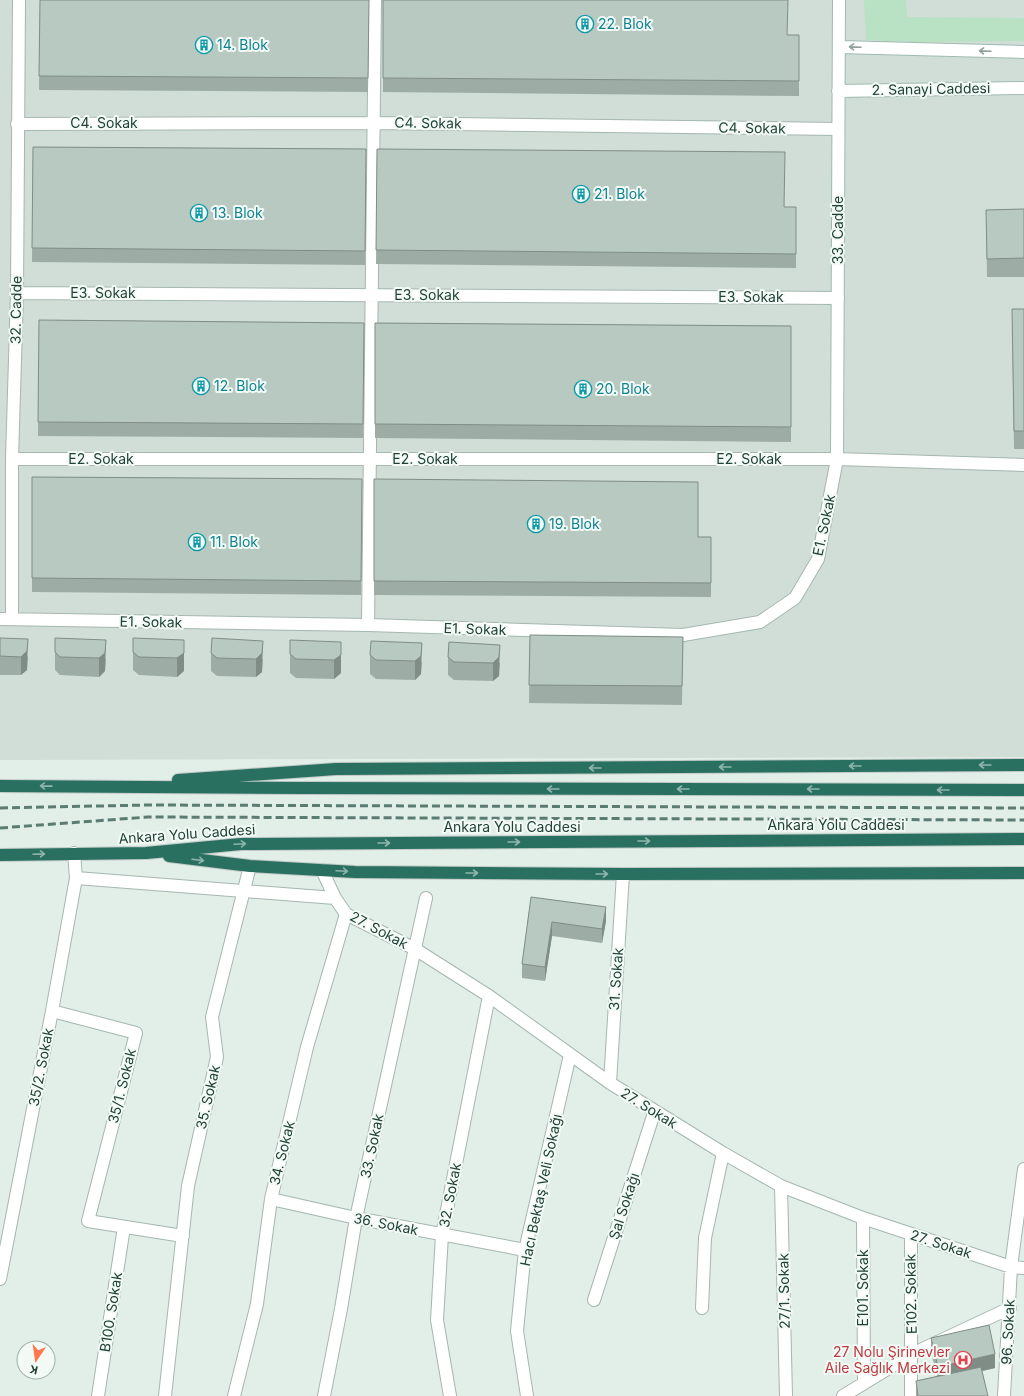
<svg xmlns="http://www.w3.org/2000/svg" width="1024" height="1396" viewBox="0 0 1024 1396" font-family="Inter,sans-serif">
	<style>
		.built { fill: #d0ded7 }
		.green { fill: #b9e1c3 }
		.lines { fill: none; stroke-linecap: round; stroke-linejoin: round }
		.street-casing { stroke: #a4b7b0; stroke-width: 14 }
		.secondary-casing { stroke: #9fbbb1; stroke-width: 14 }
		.highway-casing { stroke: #c1cac7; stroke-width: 14 }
		.street { stroke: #fff; stroke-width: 12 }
		.secondary { stroke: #fff; stroke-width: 12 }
		.highway { stroke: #297060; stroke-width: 12 }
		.rail { stroke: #5b7c73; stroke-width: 3; stroke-dasharray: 8 4; stroke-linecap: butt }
		.wall { fill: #9dada6 }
		.shaded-wall { fill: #808d87 }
		.building { fill: #b7c9c1; stroke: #808d87 }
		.oneway { stroke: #90a09c }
		.oneway2 { stroke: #8eb5ab }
		.labels { text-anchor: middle; stroke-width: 4; stroke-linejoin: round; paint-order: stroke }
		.culture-label { font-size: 14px; fill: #0d838f; stroke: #f3faf6; text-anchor: start }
		.street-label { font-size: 14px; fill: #204138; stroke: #f3faf6 }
		.health-label { font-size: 14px; fill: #be3a42; stroke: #f3faf6; text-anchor: end }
	</style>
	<rect width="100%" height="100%" fill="#e2eee8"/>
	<path class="built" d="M0 0H1024V757L0 760Z"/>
	<path class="green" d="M864 0H906L907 17 1024 18V41L912 42 866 40Z"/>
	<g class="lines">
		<defs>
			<path id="street" d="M17 124 373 123 838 129
				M17 293 838 298
				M12 459H837L1024 465
				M0 619 368 625 683 635 760 622 795 598 818 559 837 459
				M12 619V459L17 293 19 0
				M368 625 375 0
				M322 870 335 898 346 914 415 949 489 996 610 1083 723 1153 781 1186 863 1218 1011 1267 1024 1268
				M76 878 335 898
				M52 1011 136 1033 88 1221 183 1236
				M610 1083 623 874
				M781 1186 786 1396
				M271 1199 356 1218 525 1250
				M863 1218 864 1382
				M911 1234V1396
				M0 1279 52 1011 76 878 74 853
				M594 1300 654 1113
				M702 1308 705 1238 723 1153
				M98 1396 124 1227
				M165 1396 188 1186 217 1057 212 1017 250 866
				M234 1396 257 1304 271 1199 307 1047 346 914
				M324 1396 341 1309 356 1218 426 898
				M450 1396 437 1320 442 1235 489 996
				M527 1396 517 1331 525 1250 570 1055
				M843 1396 912 1354 1010 1308
				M1004 1396 1011 1267 1024 1169"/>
			<path id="secondary" d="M839 47 1024 52
				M838 91 1024 88
				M837 459 839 0"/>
			<path id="highway" d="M178 780 336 769 1024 765
				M0 786 303 788 1024 790
				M0 855 146 853 241 844 1024 839
				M169 856 250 866 355 872 623 874 1024 873"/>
		</defs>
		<use href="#street" class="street-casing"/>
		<use href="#secondary" class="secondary-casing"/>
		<use href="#highway" class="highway-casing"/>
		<use href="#street" class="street"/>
		<use href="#secondary" class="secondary"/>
		<use href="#highway" class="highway"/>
		<path class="rail" d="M0 808 147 805 1024 808
			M0 828 148 817 1024 820"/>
	</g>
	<path class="wall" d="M40 0H369L368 92 39 90Z
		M383 0 787 35H799V96L383 92Z
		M33 147 366 149 365 265 32 262Z
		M377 149 784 207H796V268L376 264Z
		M1024 209V277H987L986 210Z
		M1024 309V449H1014L1012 327Z
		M39 320 364 323 363 438 38 436Z
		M375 323 791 326V442L375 438Z
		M32 477 362 479 361 595 32 592Z
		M374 479 698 537H711V597L374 595Z
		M530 635 683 637 682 705 529 703Z
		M0 638 28 657 27 670 21 675H0Z
		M55 652 106 659 105 671 99 677 60 675 55 670Z
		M133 652 184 658V671L177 677 139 675 133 670Z
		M211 653 263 659 262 672 256 677 217 676 211 671Z
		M290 654 341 661V673L334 679 296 678 290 673Z
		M370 655 422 662 421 674 415 680 376 679 370 674Z
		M448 657 500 663 499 676 493 681 454 680 448 675Z
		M531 897 606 921 602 943 552 936 545 981 522 978V964Z
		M931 1338 995 1368 982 1371 988 1396H916V1381L937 1376 931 1352Z"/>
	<path class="shaded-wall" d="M28 639 27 670 21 675V657Z
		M106 640 105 671 99 677V658Z
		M184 640V671L177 677V658Z
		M263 641 262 672 256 677V659Z
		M341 642V673L334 679V660Z
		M422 643 421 674 415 680V661Z
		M500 645 499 676 493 681V663Z
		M606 907V921L602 943V929Z
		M552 922V936L545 981V967Z
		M995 1354V1368L938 1381V1367Z"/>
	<path class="building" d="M40 0H369L368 78 39 76Z
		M383 0H788L787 35H799V81L383 78Z
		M33 147 366 149 365 251 32 248Z
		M377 149 785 152 784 207H796V254L376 250Z
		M1024 209V258L987 259 986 210Z
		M1012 309H1024V431H1014Z
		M39 320 364 323 363 424 38 422Z
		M375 323 791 326V427L375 424Z
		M32 477 362 479 361 581 32 578Z
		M374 479 698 482V537H711V583L374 581Z
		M530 635 683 637 682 686 529 685Z
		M0 638 28 639 27 651 21 657 0 656Z
		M55 638 106 640 105 653 99 658 60 657 55 652Z
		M133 638 184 640V653L177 658 139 657 133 652Z
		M212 638 263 641 262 653 256 659 217 658 211 653Z
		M290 640 341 642V655L334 660 296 659 290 654Z
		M371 641 422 643 421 656 415 661 376 660 370 655Z
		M449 642 500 645 499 657 493 663 454 662 448 657Z
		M531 897 606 907 602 929 552 922 545 967 522 964Z
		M989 1325 995 1354 938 1367 931 1338Z
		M981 1367 988 1396H918L916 1381Z"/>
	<defs><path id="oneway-shaft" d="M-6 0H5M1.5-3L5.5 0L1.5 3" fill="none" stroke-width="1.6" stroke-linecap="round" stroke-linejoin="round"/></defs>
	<g class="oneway">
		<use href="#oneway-shaft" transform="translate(855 47) rotate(-178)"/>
		<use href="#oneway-shaft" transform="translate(985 51) rotate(-178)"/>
	</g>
	<g class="oneway2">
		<use href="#oneway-shaft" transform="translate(985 765) rotate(180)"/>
		<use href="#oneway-shaft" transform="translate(855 766) rotate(180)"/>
		<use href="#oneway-shaft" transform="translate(725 767) rotate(180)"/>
		<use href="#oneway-shaft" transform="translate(595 768) rotate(180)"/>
		<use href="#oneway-shaft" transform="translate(46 786) rotate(-179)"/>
		<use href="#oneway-shaft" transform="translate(553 789) rotate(-180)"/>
		<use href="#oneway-shaft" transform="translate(683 789) rotate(-180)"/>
		<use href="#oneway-shaft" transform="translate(813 789) rotate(-180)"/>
		<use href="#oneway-shaft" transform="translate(943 790) rotate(-180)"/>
		<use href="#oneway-shaft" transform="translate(644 841)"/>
		<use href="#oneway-shaft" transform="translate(514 842)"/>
		<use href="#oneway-shaft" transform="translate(384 843)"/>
		<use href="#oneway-shaft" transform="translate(240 844) rotate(-3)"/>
		<use href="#oneway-shaft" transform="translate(39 854) rotate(-2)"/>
		<use href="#oneway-shaft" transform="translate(198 860) rotate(7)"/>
		<use href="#oneway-shaft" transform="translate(342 871) rotate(3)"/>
		<use href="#oneway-shaft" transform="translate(472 873)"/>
		<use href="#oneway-shaft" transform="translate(602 874)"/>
	</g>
	<defs>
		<symbol id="building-ring" viewBox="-11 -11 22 22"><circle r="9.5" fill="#f3faf6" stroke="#0f9aa8" stroke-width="1.5"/><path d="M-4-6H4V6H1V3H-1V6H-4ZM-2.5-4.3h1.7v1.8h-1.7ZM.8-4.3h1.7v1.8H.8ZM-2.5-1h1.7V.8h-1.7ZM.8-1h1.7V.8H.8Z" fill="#0f9aa8"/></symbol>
		<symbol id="hospital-ring" viewBox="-11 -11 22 22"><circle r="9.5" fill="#f3faf6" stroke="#e0444e" stroke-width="1.5"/><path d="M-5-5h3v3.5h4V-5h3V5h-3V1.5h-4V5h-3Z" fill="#e0444e"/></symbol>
	</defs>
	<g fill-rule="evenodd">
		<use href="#building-ring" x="575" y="14" width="20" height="20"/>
		<use href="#building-ring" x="194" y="35" width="20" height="20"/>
		<use href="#building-ring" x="571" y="184" width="20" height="20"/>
		<use href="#building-ring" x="189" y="203" width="20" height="20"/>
		<use href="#building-ring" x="191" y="376" width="20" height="20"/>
		<use href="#building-ring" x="573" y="379" width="20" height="20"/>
		<use href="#building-ring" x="526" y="514" width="20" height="20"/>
		<use href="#building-ring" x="187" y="532" width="20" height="20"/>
		<use href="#hospital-ring" x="953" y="1350" width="20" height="20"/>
	</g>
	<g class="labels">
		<g class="culture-label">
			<text x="598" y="29">22. Blok</text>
			<text x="217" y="50">14. Blok</text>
			<text x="594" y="199">21. Blok</text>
			<text x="212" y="218">13. Blok</text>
			<text x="214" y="391">12. Blok</text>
			<text x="596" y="394">20. Blok</text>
			<text x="549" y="529">19. Blok</text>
			<text x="210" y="547">11. Blok</text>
		</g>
		<g class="street-label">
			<text transform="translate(931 89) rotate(-1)" y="5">2. Sanayi Caddesi</text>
			<text x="104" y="128">C4. Sokak</text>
			<text transform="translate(428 123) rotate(1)" y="5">C4. Sokak</text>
			<text transform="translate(752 128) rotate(1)" y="5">C4. Sokak</text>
			<text transform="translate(838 230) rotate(-90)" y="5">33. Cadde</text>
			<text x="103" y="298">E3. Sokak</text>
			<text x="427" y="300">E3. Sokak</text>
			<text x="751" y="302">E3. Sokak</text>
			<text transform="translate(16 310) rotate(-89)" y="5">32. Cadde</text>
			<text x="101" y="464">E2. Sokak</text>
			<text x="425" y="464">E2. Sokak</text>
			<text x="749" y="464">E2. Sokak</text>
			<text transform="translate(824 525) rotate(-78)" y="5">E1. Sokak</text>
			<text transform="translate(151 622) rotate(1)" y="5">E1. Sokak</text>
			<text transform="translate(475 629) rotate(2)" y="5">E1. Sokak</text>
			<text x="836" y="830">Ankara Yolu Caddesi</text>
			<text x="512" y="832">Ankara Yolu Caddesi</text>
			<text transform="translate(187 834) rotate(-4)" y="5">Ankara Yolu Caddesi</text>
			<text transform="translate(379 930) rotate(28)" y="5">27. Sokak</text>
			<text transform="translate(616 979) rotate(-86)" y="5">31. Sokak</text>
			<text transform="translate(41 1067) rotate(-79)" y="5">35/2. Sokak</text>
			<text transform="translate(122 1086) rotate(-76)" y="5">35/1. Sokak</text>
			<text transform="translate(208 1097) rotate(-77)" y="5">35. Sokak</text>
			<text transform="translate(649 1108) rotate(32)" y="5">27. Sokak</text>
			<text transform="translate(372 1146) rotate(-78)" y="5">33. Sokak</text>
			<text transform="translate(282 1153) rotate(-76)" y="5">34. Sokak</text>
			<text transform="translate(541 1190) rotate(-78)" y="5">Hacı Bektaş Veli Sokağı</text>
			<text transform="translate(450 1195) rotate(-79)" y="5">32. Sokak</text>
			<text transform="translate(624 1206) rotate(-72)" y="5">Şal Sokağı</text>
			<text transform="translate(386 1224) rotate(11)" y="5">36. Sokak</text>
			<text transform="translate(941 1244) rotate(18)" y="5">27. Sokak</text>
			<text transform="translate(863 1288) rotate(-90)" y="5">E101. Sokak</text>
			<text transform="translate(784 1291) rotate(-91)" y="5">27/1. Sokak</text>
			<text transform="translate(911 1294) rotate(-91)" y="5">E102. Sokak</text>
			<text transform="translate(111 1312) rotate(-81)" y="5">B100. Sokak</text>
			<text transform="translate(1008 1332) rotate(-87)" y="5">96. Sokak</text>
		</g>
		<g class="health-label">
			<text x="950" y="1357">27 Nolu Şirinevler<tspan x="950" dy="16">Aile Sağlık Merkezi</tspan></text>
		</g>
	</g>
	<g transform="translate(36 1360) rotate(193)"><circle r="19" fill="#f3faf6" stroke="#9fb0aa"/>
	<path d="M0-3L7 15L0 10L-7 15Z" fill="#ff784f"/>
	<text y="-6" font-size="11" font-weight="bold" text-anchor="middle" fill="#204138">K</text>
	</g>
</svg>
